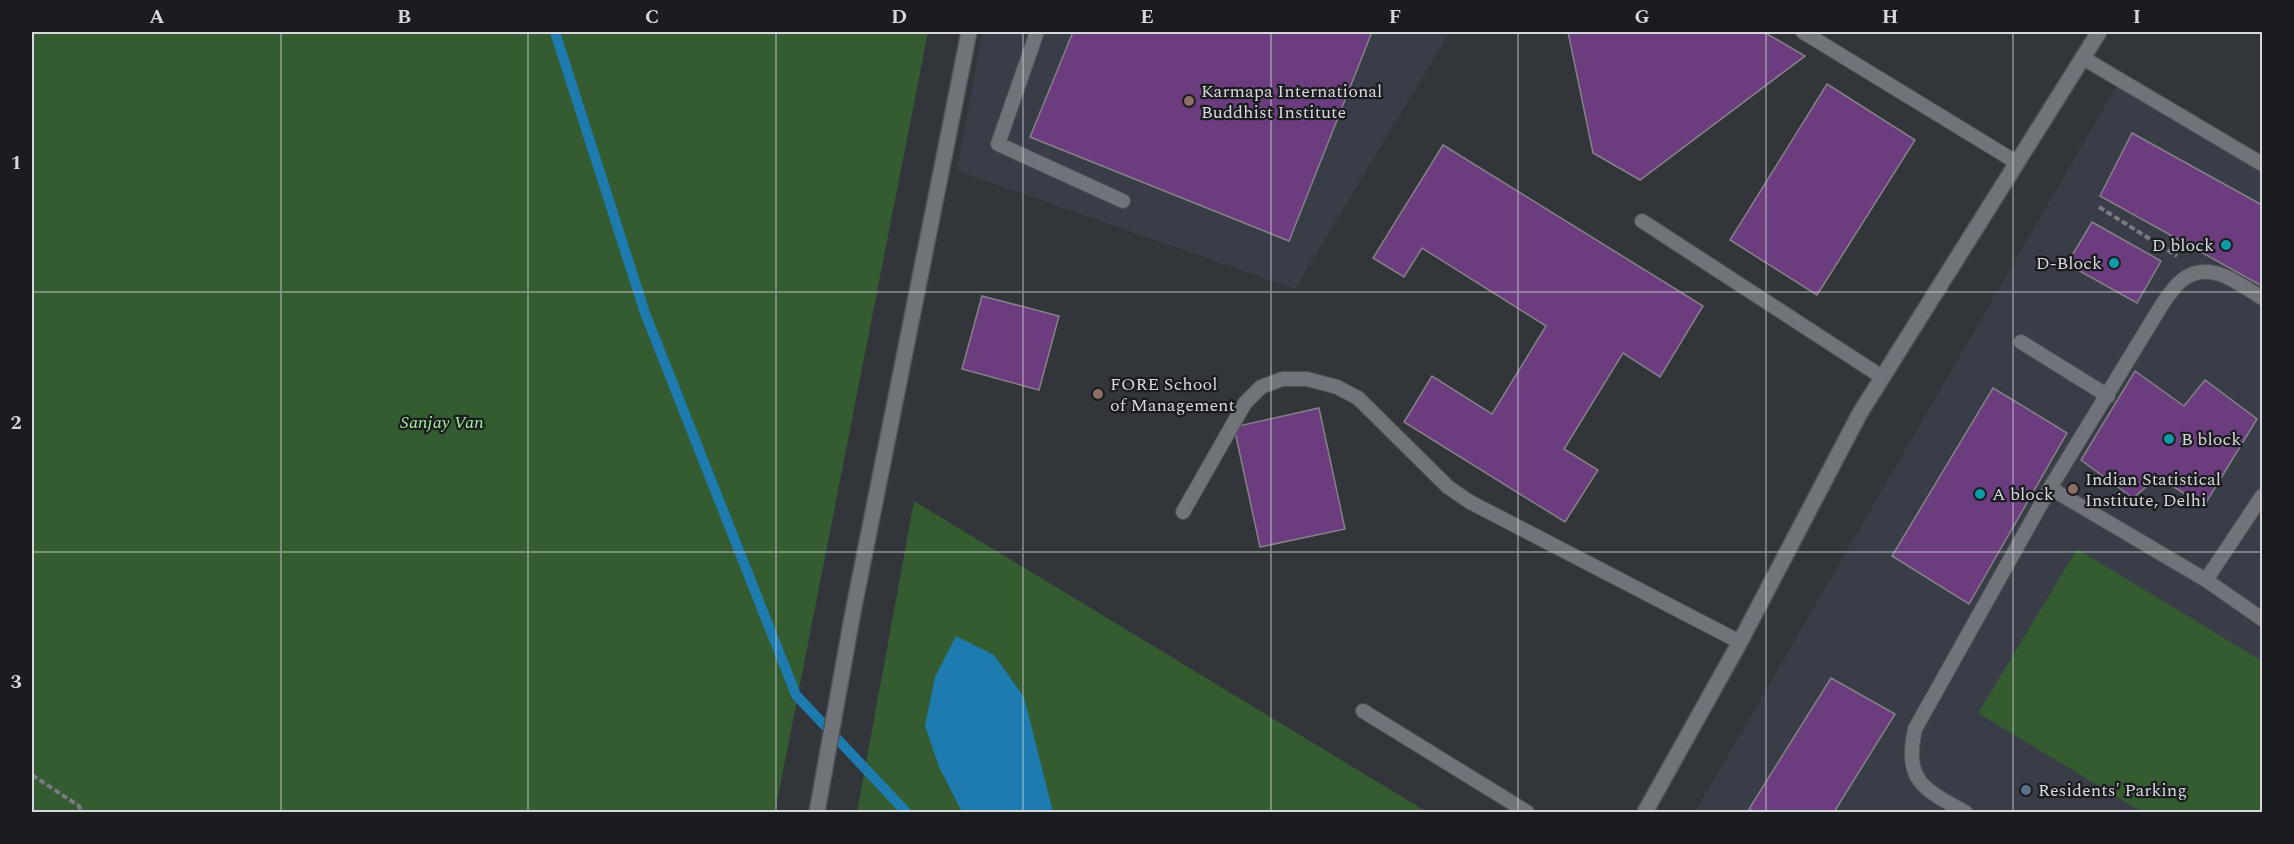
<svg xmlns="http://www.w3.org/2000/svg" width="2294" height="844" viewBox="0 0 2294 844" font-family="Spectral,serif">
	<style>
		.built { fill: #383d48 }
		.green { fill: #355b31 }
		.water { fill: #1e7baf }
		.lines { fill: none; stroke-linecap: round; stroke-linejoin: round }
		.stream { stroke: #1e7baf; stroke-width: 10 }
		.building { fill: #6b3d7f; stroke: #858187; stroke-width: 1.5 }
		.service-casing { stroke: #4f5155; stroke-width: 16 }
		.minor-casing { stroke: #4f5155; stroke-width: 18 }
		.path { stroke: #787b80; stroke-width: 4; stroke-dasharray: 6 3; stroke-linecap: butt }
		.service { stroke: #707379; stroke-width: 14 }
		.minor { stroke: #707379; stroke-width: 15 }
		.grid { fill: none; stroke: #d6d8dc; stroke-width: 1.5; stroke-opacity: 0.55 }
		.education-dot { fill: #8d6e63; stroke: #1b1c1f; stroke-width: 2 }
		.culture-dot { fill: #0f9aa8; stroke: #1b1c1f; stroke-width: 2 }
		.service-dot { fill: #5c6f8a; stroke: #1b1c1f; stroke-width: 2 }
		.labels { text-anchor: middle; stroke-width: 4.5; stroke-linejoin: round; paint-order: stroke }
		.poi-label { font-size: 18px; fill: #d6d8dc; stroke: #1b1c1f; text-anchor: start }
		.park-label { font-size: 18px; font-style: italic; fill: #a0f197; stroke: #1b1c1f }
		.neatline { fill: none; stroke: #d6d8dc; stroke-width: 2 }
		.grid-label { font-size: 20px; text-anchor: middle; font-weight: bold; fill: #d6d8dc }
	</style>
	<rect width="100%" height="100%" fill="#32353a"/>
	<path class="built" d="M982 32H1450L1295 289 957 171Z
		M2120 80 2262 166V812H1695Z"/>
	<path class="green" d="M32 32H928L775 812H32Z
		M914 501 1427 812H857Z
		M2077 549 2262 661V812H2142L1978 713Z"/>
	<path class="water" d="M956 636 994 655 1024 697 1053 812H962L939 767 925 726 935 677Z"/>
	<g class="lines">
		<path class="stream" d="M555 32 645 313 796 695 906 812"/>
	</g>
	<path class="building" d="M1073 32H1372L1289 241 1030 137Z
		M1568 32H1764L1805 56 1640 180 1593 153Z
		M1827 84 1915 140 1817 295 1730 240Z
		M2132 133 2262 205V286L2100 196Z
		M1443 145 1703 306 1660 377 1623 353 1564 449 1598 470 1565 522 1404 422 1432 376 1492 414 1546 326 1422 248 1404 277 1373 258Z
		M2092 222 2161 261 2137 303 2067 264Z
		M982 296 1059 316 1039 390 962 369Z
		M2135 371 2184 406 2205 380 2257 419 2204 506 2158 477 2133 498 2081 460Z
		M1993 388 2067 433 1969 604 1892 556Z
		M1319 408 1345 529 1260 547 1234 427Z
		M1831 678 1895 714 1834 812H1755L1749 809Z"/>
	<g class="lines">
		<defs>
			<path id="service" d="M1037 32 998 144 1123 201
				M1803 32 2016 162
				M2083 58 2262 164
				M1642 221 1882 377
				M2021 342 2108 396
				M2050 488 2206 580 2262 619
				M1183 512 1245 403 1261 387 1282 379H1307L1337 387 1358 398 1448 487 1470 502 1740 642
				M2206 580 2262 496
				M1363 711 1527 812
				M1965 812C1923 789 1904 781 1915 729L2050 488 2163 303C2168 296 2174 287 2181 281 2208 258 2238 283 2262 298"/>
			<path id="minor" d="M817 812 853 612 969 32
				M1645 812 1740 642 1860 413 2099 32"/>
		</defs>
		<use href="#service" class="service-casing"/>
		<use href="#minor" class="minor-casing"/>
		<path class="path" d="M2099 207 2177 256
			M32 775 79 806 82 812"/>
		<use href="#service" class="service"/>
		<use href="#minor" class="minor"/>
	</g>
	<path class="grid" d="M281 32V812M528 32V812M776 32V812M1023 32V812M1271 32V812M1518 32V812M1766 32V812M2013 32V812M32 292H2262M32 552H2262"/>
	<g class="education-dot">
		<circle cx="1189" cy="101" r="6"/>
		<circle cx="1098" cy="394" r="6"/>
		<circle cx="2073" cy="489" r="6"/>
	</g>
	<g class="culture-dot">
		<circle cx="2226" cy="245" r="6"/>
		<circle cx="2114" cy="263" r="6"/>
		<circle cx="2169" cy="439" r="6"/>
		<circle cx="1980" cy="494" r="6"/>
	</g>
	<circle class="service-dot" cx="2026" cy="790" r="6"/>
	<g class="labels">
		<g class="poi-label">
			<text x="1201" y="97">Karmapa International<tspan x="1201" dy="21">Buddhist Institute</tspan></text>
			<text x="2214" y="251" text-anchor="end">D block</text>
			<text x="2102" y="269" text-anchor="end">D-Block</text>
			<text x="1110" y="390">FORE School<tspan x="1110" dy="21">of Management</tspan></text>
			<text x="2181" y="445">B block</text>
			<text x="2085" y="485">Indian Statistical<tspan x="2085" dy="21">Institute, Delhi</tspan></text>
			<text x="1992" y="500">A block</text>
			<text x="2038" y="796">Residents' Parking</text>
		</g>
		<g class="park-label">
			<text x="442" y="428">Sanjay Van</text>
		</g>
	</g>
	<rect width="2294" height="844" fill="none" stroke="#1b1c1f" stroke-width="66"/>
	<rect x="33" y="33" width="2228" height="778" class="neatline"/>
	<g class="grid-label">
		<text x="157" y="23">A</text>
		<text x="404" y="23">B</text>
		<text x="652" y="23">C</text>
		<text x="899" y="23">D</text>
		<text x="1147" y="23">E</text>
		<text x="1395" y="23">F</text>
		<text x="1642" y="23">G</text>
		<text x="1890" y="23">H</text>
		<text x="2137" y="23">I</text>
		<text x="16" y="169">1</text>
		<text x="16" y="429">2</text>
		<text x="16" y="688">3</text>
	</g>
</svg>
